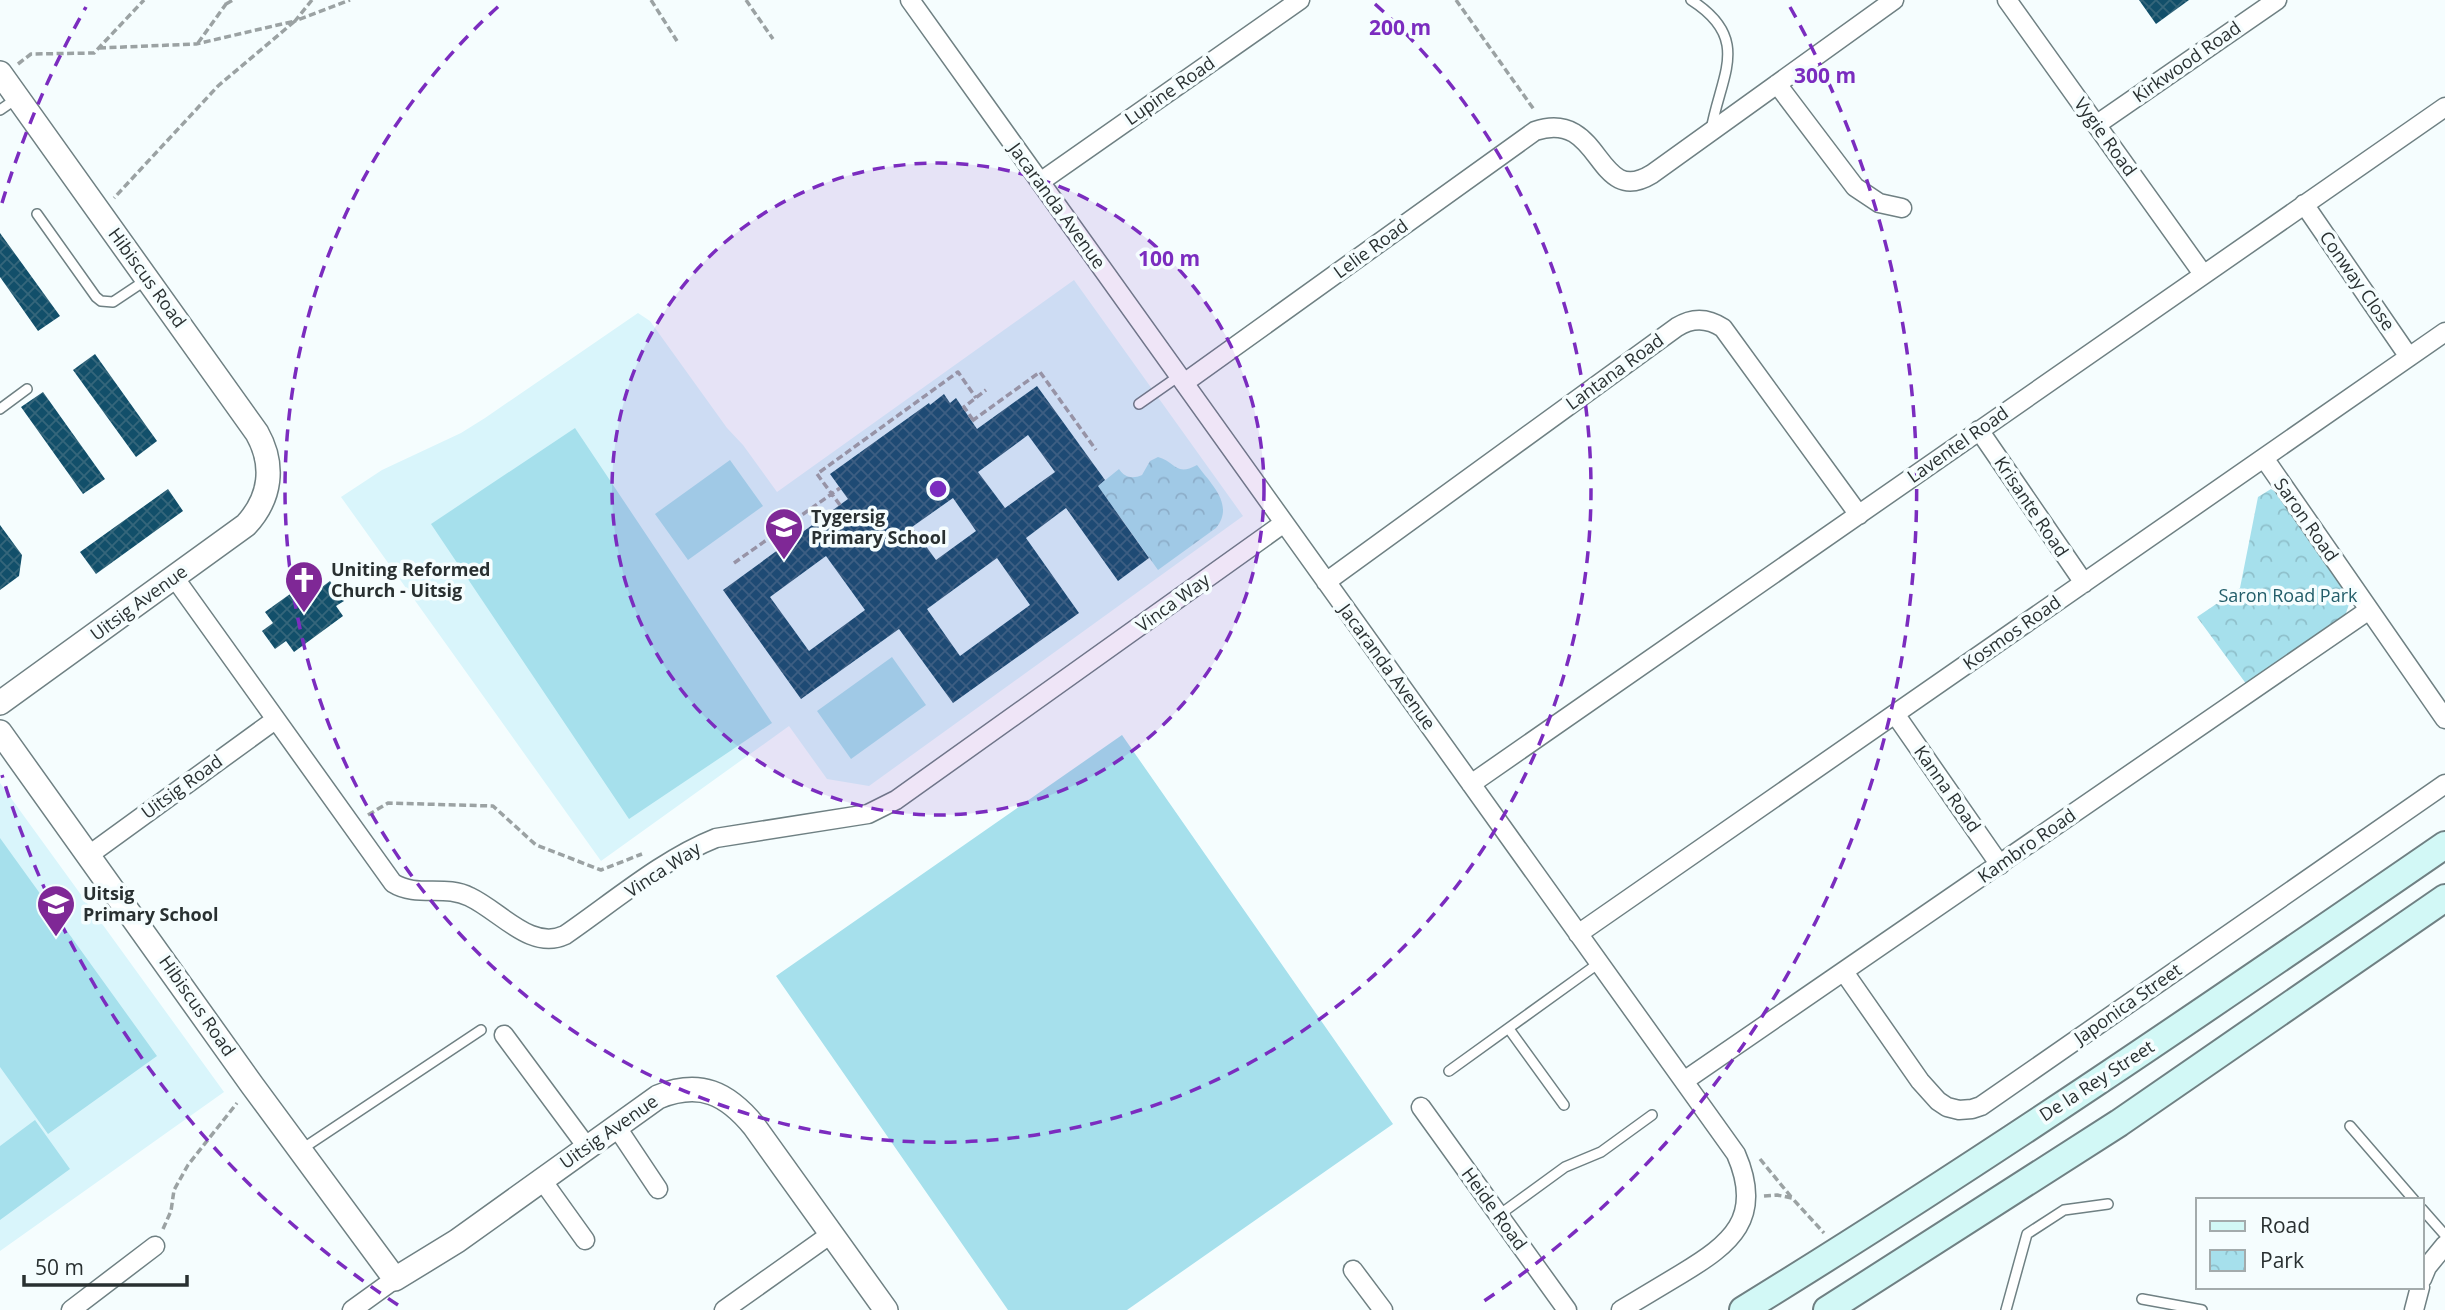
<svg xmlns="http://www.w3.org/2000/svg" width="2445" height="1310" viewBox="0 0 2445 1310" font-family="'Open Sans',sans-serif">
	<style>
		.built { fill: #d9f5fb }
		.park { fill: url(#park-crowns) }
		.pitch { fill: #a6e0ec }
		.building { fill: url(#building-cross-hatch); fill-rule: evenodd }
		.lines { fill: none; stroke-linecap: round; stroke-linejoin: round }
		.service-casing { stroke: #6f8083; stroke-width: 12 }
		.minor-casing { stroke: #6f8083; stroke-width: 21 }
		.tertiary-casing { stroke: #6f8083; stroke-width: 26 }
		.secondary-casing { stroke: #6f8083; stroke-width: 30 }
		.path { stroke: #9ba2a3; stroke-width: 3.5; stroke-dasharray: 7 3.5; stroke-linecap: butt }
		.service { stroke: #fff; stroke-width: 9 }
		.minor { stroke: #fff; stroke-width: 18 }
		.tertiary { stroke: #fff; stroke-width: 23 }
		.secondary { stroke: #d2f8f6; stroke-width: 26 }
		.ring { fill: none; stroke: #7b2cbf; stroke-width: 3.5; stroke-dasharray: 12 9 }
		.labels { text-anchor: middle; stroke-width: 7; stroke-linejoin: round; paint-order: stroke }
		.street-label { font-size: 18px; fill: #293031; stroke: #f5fdfe }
		.poi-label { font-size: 18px; font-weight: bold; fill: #293031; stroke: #f5fdfe; text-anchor: start }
		.park-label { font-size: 18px; fill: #225d69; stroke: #f5fdfe }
		.centre { fill: #7b2cbf; stroke: #f5fdfe; stroke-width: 3.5 }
		.ring-label { font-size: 21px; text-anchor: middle; font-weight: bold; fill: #7b2cbf; stroke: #f5fdfe; stroke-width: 7; stroke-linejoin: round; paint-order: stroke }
	</style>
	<defs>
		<pattern id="park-crowns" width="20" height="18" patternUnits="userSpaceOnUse" patternTransform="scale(1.75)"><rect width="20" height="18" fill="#a6e0ec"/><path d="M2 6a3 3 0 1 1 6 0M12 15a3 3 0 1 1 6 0" fill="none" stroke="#8fc0cb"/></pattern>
		<pattern id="building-cross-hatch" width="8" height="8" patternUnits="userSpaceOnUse" patternTransform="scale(1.75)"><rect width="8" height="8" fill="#124f6a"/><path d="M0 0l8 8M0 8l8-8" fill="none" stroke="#35667b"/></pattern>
	</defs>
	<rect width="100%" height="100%" fill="#f5fdfe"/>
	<path class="built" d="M1074 280 1243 516 869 786 827 779 789 726 601 861 341 497 382 470 461 433 485 418 638 313 650 321 727 428 743 445 777 492Z
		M0 783 224 1092 0 1251Z"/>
	<path class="park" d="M1158 457C1175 461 1175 477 1197 465 1211 484 1235 505 1216 528L1158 570 1098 486 1119 469C1125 478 1133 479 1142 475L1150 461Z
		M2271 489 2277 493 2346 593 2349 604 2345 616 2247 685 2197 617 2240 588 2258 497Z"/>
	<path class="pitch" d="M575 428 772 723 629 819 431 524Z
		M730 460 763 506 688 560 655 514Z
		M892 657 926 705 851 759 817 711Z
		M1122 735 1393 1124 1127 1310H1008L776 976Z
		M0 838 157 1056 48 1134 0 1067Z
		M35 1120 70 1169 0 1220V1146Z"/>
	<path class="building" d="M2139 0H2189L2156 24Z
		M0 233 60 316 38 331 0 277Z
		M95 354 157 441 136 457 73 370Z
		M1037 386 1105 480 1098 486 1149 558 1118 581 1066 508 1026 538 1079 613 953 703 899 629 801 699 723 590 848 499 830 474 929 403 930 405 944 394 950 403 956 398 977 429ZM1028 435 1055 472 1005 508 978 472ZM953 498 976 531 936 560 912 527ZM826 556 865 610 809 651 770 597ZM997 558 1030 605 960 656 927 609Z
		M43 392 105 479 83 494 21 407Z
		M168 489 183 511 96 574 80 552Z
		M0 525 22 555 19 576 0 590Z
		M315 576 322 587 330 581 344 601 336 606 343 616 294 652 286 641 275 649 262 631 273 623 265 612Z"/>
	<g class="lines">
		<defs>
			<path id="service" d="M1691 0C1752 39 1721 74 1711 130
				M0 110 16 99
				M37 214 96 297 101 301 113 302 146 280
				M1139 404 1179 376
				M0 409 27 389
				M1509 1029 1564 1105
				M1449 1071 1599 963
				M2350 1126 2414 1200
				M302 1149 481 1030
				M2422 1209 2445 1235
				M1499 1215 1565 1167 1601 1152 1652 1115
				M2142 1299 2202 1310
				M2006 1310 2027 1234 2064 1210 2108 1204"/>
			<path id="minor" d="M910 0 1736 1154C1764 1218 1731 1244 1681 1274 1661 1286 1641 1298 1621 1310
				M2007 0 2203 274
				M1777 84 1855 187 1879 203 1902 208
				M2096 125 2277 0
				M1040 182 1300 0
				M2304 204 2409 357
				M1184 383 1535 131C1603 108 1595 209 1652 174L1894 0
				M1979 430 2084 583
				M2264 458 2445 719
				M174 577 393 883C417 898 445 884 470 897 500 911 531 951 565 935 613 902 663 859 716 838L868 814 896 800 1284 523
				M1326 582 1677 327C1693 317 1708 318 1723 328L1859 515
				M1895 714 2000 865
				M1471 784 2445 107
				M89 855 275 720
				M1578 934 2445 332
				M1844 972 1920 1081 1938 1101 1947 1107 1959 1110 1972 1109 1981 1106 2445 784
				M504 1035 587 1147
				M1684 1081 2369 610
				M1421 1107 1567 1310
				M616 1126 658 1189
				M542 1180 585 1240
				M1353 1270 1383 1310
				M2422 1279 2427 1267 2445 1245
				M71 1310 155 1246
				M352 1310 395 1279
				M724 1310 831 1234
				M2414 1310 2420 1287"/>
			<path id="tertiary" d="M0 73 257 433C275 465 271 498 246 525L0 703
				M0 732 252 1085 395 1279 457 1241 658 1097C700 1080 727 1093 754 1126L886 1310"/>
			<path id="secondary" d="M1743 1310C1982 1163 2214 1004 2445 845
				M1827 1310 2119 1123 2445 898"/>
		</defs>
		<use href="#service" class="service-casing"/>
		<use href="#minor" class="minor-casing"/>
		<use href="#tertiary" class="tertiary-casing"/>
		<use href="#secondary" class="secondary-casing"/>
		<path class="path" d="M312 0 295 21 350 0
			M651 0 677 41
			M746 0 773 39
			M1456 0 1535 111
			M226 4 233 0
			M198 43 226 4 227 0
			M99 48 196 44 295 21 218 86 114 198
			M18 64 31 54 94 53 144 0
			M973 420 964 407 986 390
			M972 421 1040 372 1096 450
			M840 505 817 474 958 372 976 398
			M734 563 840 488
			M368 815 388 803 493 806 536 845 601 870 642 854
			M1760 1159 1792 1198
			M1764 1196 1777 1195 1792 1198 1824 1233
			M163 1229 171 1211 174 1190 188 1165 237 1103"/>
		<use href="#service" class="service"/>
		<use href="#minor" class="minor"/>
		<use href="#tertiary" class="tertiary"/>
		<use href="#secondary" class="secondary"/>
	</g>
	<circle cx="938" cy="489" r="326" fill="#7b2cbf" fill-opacity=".12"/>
	<g class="ring">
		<circle cx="938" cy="489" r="326"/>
		<path d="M1375 4A653 653 0 1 1 501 4"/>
		<path d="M398 1305A979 979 0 0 1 2 775M2 203A979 979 0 0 1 86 7M1790 7A979 979 0 0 1 1478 1305"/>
	</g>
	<defs>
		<symbol id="school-pin" viewBox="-11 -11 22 30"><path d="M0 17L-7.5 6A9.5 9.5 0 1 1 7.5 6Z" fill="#7f2896" stroke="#f5fdfe"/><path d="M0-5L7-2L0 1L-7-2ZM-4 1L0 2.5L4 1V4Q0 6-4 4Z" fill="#fff"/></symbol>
		<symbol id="church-pin" viewBox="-11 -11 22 30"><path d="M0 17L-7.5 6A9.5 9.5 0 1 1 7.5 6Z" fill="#7f2896" stroke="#f5fdfe"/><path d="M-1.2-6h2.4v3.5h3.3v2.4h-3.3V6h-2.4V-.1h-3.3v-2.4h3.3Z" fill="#fff"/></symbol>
	</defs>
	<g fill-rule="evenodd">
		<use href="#school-pin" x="762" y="505" width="44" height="60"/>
		<use href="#church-pin" x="282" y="558" width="44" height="60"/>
		<use href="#school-pin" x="34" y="882" width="44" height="60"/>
	</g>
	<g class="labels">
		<g class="street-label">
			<text transform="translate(2187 62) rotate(-35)" y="6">Kirkwood Road</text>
			<text transform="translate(1170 91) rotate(-35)" y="6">Lupine Road</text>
			<text transform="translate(2105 137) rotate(54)" y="6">Vygie Road</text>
			<text transform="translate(1057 206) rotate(54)" y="6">Jacaranda Avenue</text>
			<text transform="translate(1371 249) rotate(-36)" y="6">Lelie Road</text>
			<text transform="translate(147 278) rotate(54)" y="6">Hibiscus Road</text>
			<text transform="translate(2357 281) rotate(55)" y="6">Conway Close</text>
			<text transform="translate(1615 372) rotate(-36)" y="6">Lantana Road</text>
			<text transform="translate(1958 445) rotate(-35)" y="6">Laventel Road</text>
			<text transform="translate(2031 507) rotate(56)" y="6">Krisante Road</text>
			<text transform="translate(2306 520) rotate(55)" y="6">Saron Road</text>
			<text transform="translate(139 603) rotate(-36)" y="6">Uitsig Avenue</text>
			<text transform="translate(1173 603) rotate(-36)" y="6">Vinca Way</text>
			<text transform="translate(2012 633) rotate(-35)" y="6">Kosmos Road</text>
			<text transform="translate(1387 667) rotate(54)" y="6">Jacaranda Avenue</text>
			<text transform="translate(182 787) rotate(-36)" y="6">Uitsig Road</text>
			<text transform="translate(1947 789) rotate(55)" y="6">Kanna Road</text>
			<text transform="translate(2027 846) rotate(-35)" y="6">Kambro Road</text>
			<text transform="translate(663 870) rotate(-33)" y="6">Vinca Way</text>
			<text transform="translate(2128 1004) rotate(-35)" y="6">Japonica Street</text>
			<text transform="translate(197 1006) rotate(55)" y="6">Hibiscus Road</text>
			<text transform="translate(2097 1081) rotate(-33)" y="6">De la Rey Street</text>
			<text transform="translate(609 1132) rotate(-35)" y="6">Uitsig Avenue</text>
			<text transform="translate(1494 1209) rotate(54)" y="6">Heide Road</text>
		</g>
		<g class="poi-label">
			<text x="811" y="523">Tygersig<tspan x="811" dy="21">Primary School</tspan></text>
			<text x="331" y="576">Uniting Reformed<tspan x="331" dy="21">Church - Uitsig</tspan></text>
			<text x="83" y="900">Uitsig<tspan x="83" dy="21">Primary School</tspan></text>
		</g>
		<g class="park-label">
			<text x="2288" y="602">Saron Road Park</text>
		</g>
	</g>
	<circle cx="938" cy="489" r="10" class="centre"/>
	<g class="ring-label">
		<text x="1400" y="35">200 m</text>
		<text x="1825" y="83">300 m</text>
		<text x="1169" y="266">100 m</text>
	</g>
	<rect x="2196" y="1198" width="228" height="91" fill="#f5fdfe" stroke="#a3abac" stroke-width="2"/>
	<rect x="2210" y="1221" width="35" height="10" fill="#d2f8f6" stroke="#a3abac" stroke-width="2"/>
	<text x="2260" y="1233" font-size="21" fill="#293031">Road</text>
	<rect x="2210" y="1250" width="35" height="21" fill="url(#park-crowns)" stroke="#a3abac" stroke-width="2"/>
	<text x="2260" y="1268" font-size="21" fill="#293031">Park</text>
	<path d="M24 1275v10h163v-10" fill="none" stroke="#293031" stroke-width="3.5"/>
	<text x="35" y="1275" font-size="21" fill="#293031" stroke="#f5fdfe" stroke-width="5" paint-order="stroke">50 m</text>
</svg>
